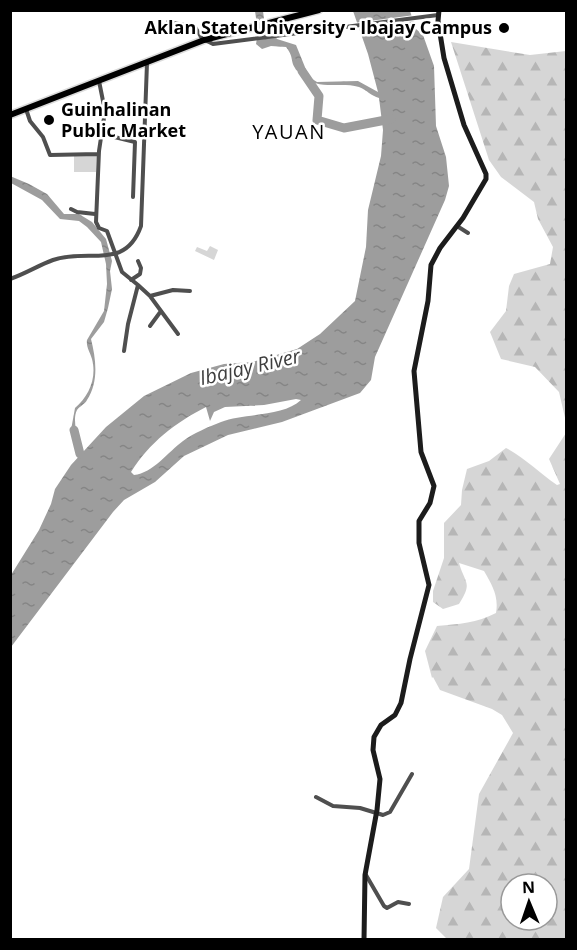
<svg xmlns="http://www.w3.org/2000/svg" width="577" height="950" viewBox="0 0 577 950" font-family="'Open Sans',sans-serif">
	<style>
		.forest { fill: url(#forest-firs); fill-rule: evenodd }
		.pitch { fill: #d6d6d6 }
		.water { fill: url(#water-ripples); fill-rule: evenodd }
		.pier { fill: #fff }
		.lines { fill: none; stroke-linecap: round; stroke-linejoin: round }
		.river { stroke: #9d9d9d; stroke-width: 9 }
		.primary-casing { stroke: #dbdbdb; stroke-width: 9 }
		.street { stroke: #4f4f4f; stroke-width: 4 }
		.secondary { stroke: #1c1c1c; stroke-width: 5 }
		.primary { stroke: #000; stroke-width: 6 }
		.poi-dot { fill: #000; stroke: #fff; stroke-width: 2 }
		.labels { text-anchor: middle; stroke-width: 5; stroke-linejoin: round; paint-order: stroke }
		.poi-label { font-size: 18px; font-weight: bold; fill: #000; stroke: #fff; text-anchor: end }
		.neighbourhood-label { font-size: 20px; letter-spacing: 1.5px; fill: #000; stroke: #fff }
		.water-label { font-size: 20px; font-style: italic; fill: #3e3e3e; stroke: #fff }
	</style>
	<defs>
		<pattern id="forest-firs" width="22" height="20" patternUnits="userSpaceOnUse" patternTransform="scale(1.5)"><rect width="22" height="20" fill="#d6d6d6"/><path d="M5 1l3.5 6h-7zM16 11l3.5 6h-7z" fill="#b6b6b6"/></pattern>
		<pattern id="water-ripples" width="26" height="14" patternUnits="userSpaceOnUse" patternTransform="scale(1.5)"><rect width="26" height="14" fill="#9d9d9d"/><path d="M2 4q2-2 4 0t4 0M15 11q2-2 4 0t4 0" fill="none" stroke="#858585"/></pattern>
	</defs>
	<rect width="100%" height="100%" fill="#fff"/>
	<path class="forest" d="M451 42 530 55 566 51V422L559 392 535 367 501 359 490 332 506 311 509 286 514 274 550 264 553 247 538 219 534 202 501 177 489 160Z
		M566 433V939H447L436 928 443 897 469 869 479 794 513 733 502 715 492 709 440 690 433 677 432 678 425 651 437 626C459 624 477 623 496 613 499 596 492 585 484 571L459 563C465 584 473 582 459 604L443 609 433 602V591L444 558V523L461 505 462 490 467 469 489 461 506 448C525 458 539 473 557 485L560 484 549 459ZM511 884H547V920H511Z"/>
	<path class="pitch" d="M74 156H97L96 172H74Z
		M210 246 218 250 214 260 195 251 197 247 207 251Z"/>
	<path class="water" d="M255 11H263L264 19 277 39 296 45 309 77 317 82 358 81 378 92 368 54 353 11H410L416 29 423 35 434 66 436 126 446 157 449 186 445 200 375 357 371 380 360 393 282 422 228 435 184 456 155 482 124 500 113 512 11 647V575L39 530 51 504 55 489 71 465 106 427 144 396 191 373 224 364 252 362 297 349 320 334 355 301 366 247 368 210 381 156 383 130 379 98C371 96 367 90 359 87 339 81 317 92 302 74 300 72 296 71 295 68 290 60 294 57 286 47L271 46 262 49 256 44 258 32ZM296 399 301 400C283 417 244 413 221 422 208 427 194 433 183 441 168 452 153 473 134 475L131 472C149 443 176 422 206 407L210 421 214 412 225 407 264 405Z
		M10 176 29 184 47 194 64 214H79L92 222 106 239 112 261 110 271 112 289 108 308 104 322 91 339C96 359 99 382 87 400 85 404 80 406 77 410 72 420 78 434 77 443L71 430 75 408C89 396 97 378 92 359 90 352 86 347 87 340L104 311 107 284 106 264 101 242 87 227 79 221 60 219 42 200 11 183Z"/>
	<path class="pier" d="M415 15 416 21 356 29 354 23Z"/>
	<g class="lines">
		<path class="river" d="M302 71 319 96 317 120 344 128 391 119
			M74 430 80 454"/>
		<defs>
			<path id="primary" d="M10 115 204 40 319 10"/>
		</defs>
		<use href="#primary" class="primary-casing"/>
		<path class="street" d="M168 22 195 27 203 40
			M205 40 213 44 438 15
			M99 81 105 111 99 151 96 222 99 228 107 231 122 272 138 285 128 324 124 351
			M26 109 30 121 43 137 50 155 98 154
			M102 134 135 142 133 197
			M71 209 77 212 95 214
			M457 226 468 233
			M10 279C25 274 39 265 53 260 89 248 125 271 141 226L147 63
			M131 280 140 274 141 268 138 261
			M138 285 150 296 161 311 150 326
			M150 296 173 290 190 291
			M161 311 178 334
			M316 797 333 806 360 808 383 815 390 812 412 774
			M366 875 384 906 387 908 398 902 409 904"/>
		<path class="secondary" d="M364 940 365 875 377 810 380 779 373 750 374 737 381 725 395 715 401 703 410 659 429 585 419 543V521L430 503 434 486 421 452 414 371 428 301 431 265 440 248 463 218 486 179V174L464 125 444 58 438 21 439 10"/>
		<use href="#primary" class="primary"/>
	</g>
	<g class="poi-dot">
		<circle cx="504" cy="28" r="6"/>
		<circle cx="49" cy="120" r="6"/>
	</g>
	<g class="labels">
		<g class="poi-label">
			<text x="492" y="34">Aklan State University - Ibajay Campus</text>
			<text x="61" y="116" text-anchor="start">Guinhalinan<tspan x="61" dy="21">Public Market</tspan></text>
		</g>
		<g class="neighbourhood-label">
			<text x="289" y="139">YAUAN</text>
		</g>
		<g class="water-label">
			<text transform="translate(250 367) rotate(-13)" y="7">Ibajay River</text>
		</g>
	</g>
	<rect width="577" height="950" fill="none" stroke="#000000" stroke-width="24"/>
	<g transform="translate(529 902) rotate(358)"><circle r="28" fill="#ffffff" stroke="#999999" stroke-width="1.5"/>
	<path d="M0-4.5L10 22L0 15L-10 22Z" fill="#000000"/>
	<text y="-9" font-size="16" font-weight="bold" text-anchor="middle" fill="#000000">N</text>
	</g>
</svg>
